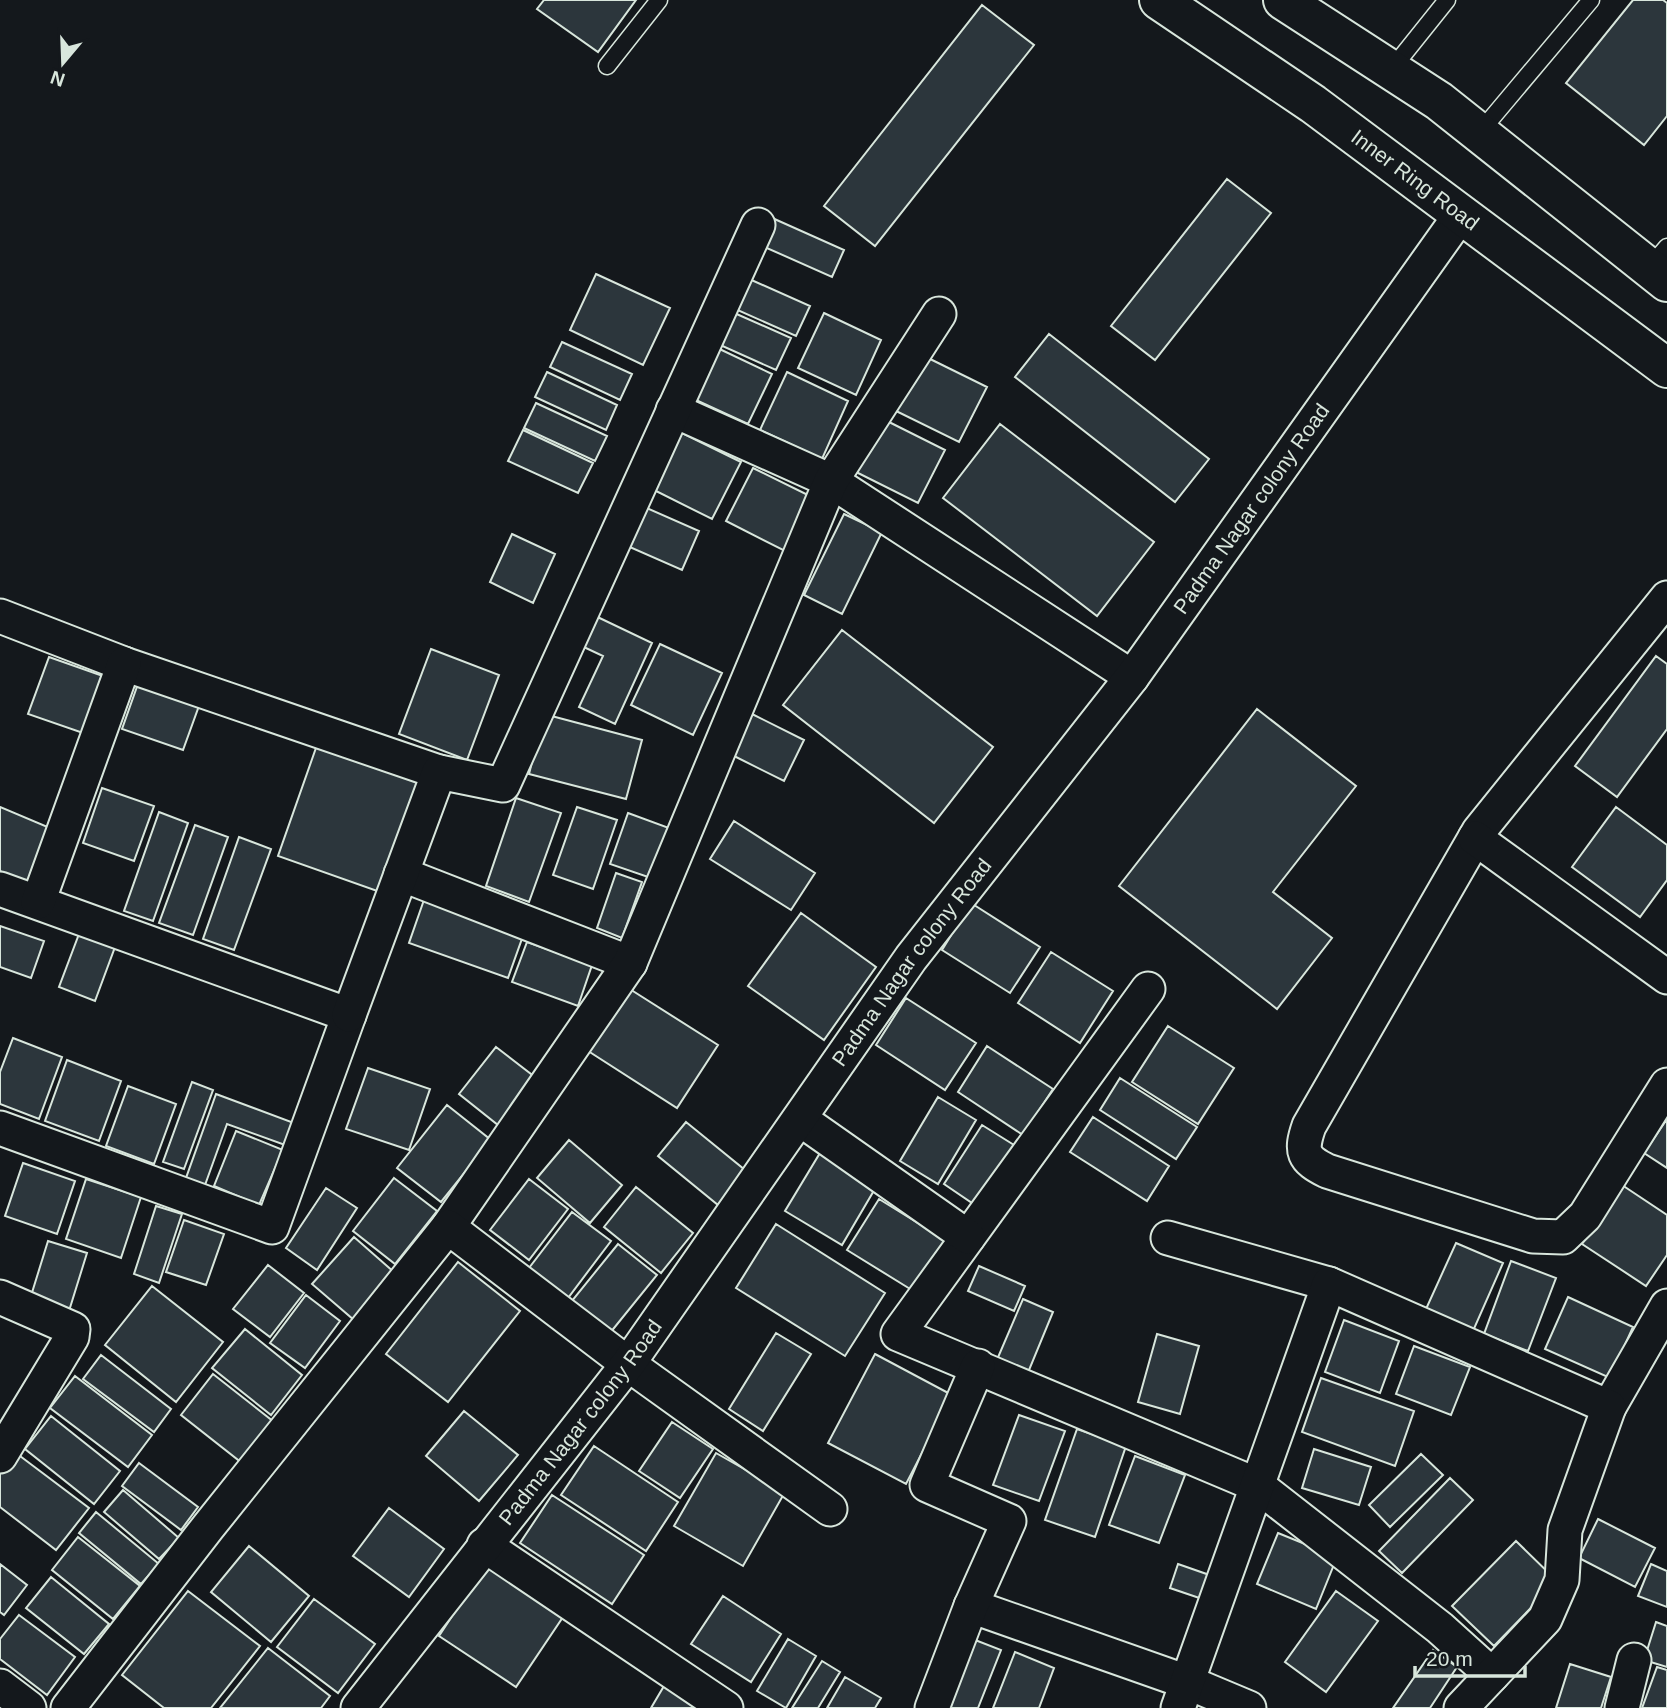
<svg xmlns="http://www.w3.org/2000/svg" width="1667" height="1708" viewBox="0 0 1667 1708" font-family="Helvetica,sans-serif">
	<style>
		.building { fill: #2c363c; stroke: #d8e6dc; stroke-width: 2 }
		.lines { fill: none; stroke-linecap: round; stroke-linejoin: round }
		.service-casing { stroke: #d8e6dc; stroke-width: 19 }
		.minor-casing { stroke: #d8e6dc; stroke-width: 37 }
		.trunk-casing { stroke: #d8e6dc; stroke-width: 42 }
		.service { stroke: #14181c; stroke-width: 16 }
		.minor { stroke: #14181c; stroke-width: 33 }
		.trunk { stroke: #14181c; stroke-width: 38 }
		.labels { text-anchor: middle; stroke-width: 5; stroke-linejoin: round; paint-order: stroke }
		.street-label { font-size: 21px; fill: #d8e6dc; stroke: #14181c }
	</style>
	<rect width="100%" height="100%" fill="#14181c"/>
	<path class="building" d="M544 0H636L598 52 537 9Z
		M1633 0H1663L1667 3V116L1644 145 1566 83Z
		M982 5 1034 45 875 246 824 206Z
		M1227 179 1271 213 1155 360 1111 326Z
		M770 217 844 250 832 277 758 244Z
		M596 274 670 308 643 365 570 330Z
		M738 274 810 306 796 336 724 304Z
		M723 308 791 338 776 370 709 340Z
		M824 313 881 340 856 395 798 368Z
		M1049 334 1209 459 1175 502 1015 377Z
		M562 342 632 374 620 400 550 367Z
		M709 344 772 374 748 424 685 395Z
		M922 355 987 387 959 442 894 410Z
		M547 372 617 405 606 430 535 397Z
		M787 372 848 401 822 459 760 430Z
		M536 403 607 436 595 461 524 428Z
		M881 418 945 450 918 503 854 471Z
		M1000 424 1154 542 1097 616 943 498Z
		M523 430 593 463 578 493 508 461Z
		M678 431 741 462 712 519 650 488Z
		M753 468 816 499 789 553 726 521Z
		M633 502 699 531 682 570 616 541Z
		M844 514 882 532 842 614 804 595Z
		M512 534 555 554 533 603 490 582Z
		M587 612 652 643 615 724 579 707 603 656 573 642Z
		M842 630 993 747 934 823 783 705Z
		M660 644 722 673 693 735 631 705Z
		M431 649 499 675 467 760 399 734Z
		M1656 656 1667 664V729L1617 797 1575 766Z
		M49 657 103 676 83 733 28 714Z
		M139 681 200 703 183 750 122 729Z
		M1257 709 1356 786 1273 892 1332 938 1277 1009 1119 886Z
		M544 714 642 740 626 799 529 774Z
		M752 714 804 740 784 781 732 755Z
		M317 745 419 781 380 892 278 856Z
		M102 788 154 806 134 861 83 843Z
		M516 798 561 813 529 902 486 886Z
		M0 807 50 828 27 883 0 871Z
		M577 807 617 820 593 889 553 875Z
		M1616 807 1667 845V880L1640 917 1572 867Z
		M159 812 188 823 153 921 124 911Z
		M628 813 669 828 651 878 610 864Z
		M734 821 815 873 791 910 710 859Z
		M195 825 228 837 193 935 159 923Z
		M239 837 271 849 234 950 203 939Z
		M616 873 642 882 622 938 597 928Z
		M425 897 524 933 508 978 409 943Z
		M971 903 1040 947 1010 993 942 950Z
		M801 913 876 967 824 1040 748 986Z
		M0 926 44 941 31 978 0 967Z
		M79 934 115 947 95 1001 59 987Z
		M527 942 592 965 578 1006 512 982Z
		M1051 952 1113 991 1080 1043 1018 1003Z
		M625 986 718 1045 677 1108 585 1049Z
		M906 998 976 1043 945 1090 876 1045Z
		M1168 1026 1234 1068 1198 1124 1132 1082Z
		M13 1038 62 1057 39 1119 0 1104V1072Z
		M987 1046 1053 1089 1023 1135 958 1092Z
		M496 1047 540 1081 503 1129 459 1094Z
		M67 1060 121 1081 99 1141 45 1121Z
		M368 1068 430 1089 409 1150 346 1129Z
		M1120 1078 1197 1127 1176 1159 1100 1110Z
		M192 1082 213 1090 184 1169 163 1162Z
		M128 1086 176 1104 154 1164 106 1146Z
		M216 1094 294 1123 285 1145 227 1124 205 1185 186 1178Z
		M938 1097 976 1120 938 1184 900 1161Z
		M447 1105 491 1140 441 1202 397 1168Z
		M1093 1117 1169 1166 1147 1201 1070 1152Z
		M1667 1119V1168L1644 1153Z
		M686 1122 745 1170 718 1205 658 1156Z
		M982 1125 1014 1145 975 1205 944 1184Z
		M236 1131 283 1150 259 1205 214 1186Z
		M569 1140 622 1185 590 1223 537 1178Z
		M820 1153 876 1187 842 1245 785 1211Z
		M23 1163 75 1181 57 1234 5 1216Z
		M394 1178 437 1211 395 1264 353 1231Z
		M86 1179 141 1197 121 1258 66 1239Z
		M529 1179 568 1209 529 1260 490 1230Z
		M1622 1185 1667 1215V1255L1646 1286 1582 1244Z
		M636 1187 693 1233 661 1273 604 1227Z
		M326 1188 357 1208 317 1270 286 1248Z
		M879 1199 947 1241 915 1292 847 1250Z
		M156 1206 182 1214 159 1283 134 1274Z
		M572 1212 611 1241 568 1298 529 1268Z
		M184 1220 224 1234 206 1285 166 1272Z
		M776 1224 885 1293 845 1356 736 1288Z
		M354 1237 395 1273 354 1320 312 1284Z
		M48 1241 87 1253 69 1311 30 1299Z
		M1456 1243 1503 1263 1473 1331 1426 1309Z
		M618 1244 657 1275 610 1333 571 1302Z
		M1511 1261 1556 1278 1528 1351 1484 1334Z
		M458 1262 520 1311 448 1402 386 1354Z
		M268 1265 304 1293 270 1337 233 1309Z
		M979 1266 1025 1286 1014 1311 968 1291Z
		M152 1286 223 1342 176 1402 105 1345Z
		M306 1295 340 1321 305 1368 270 1343Z
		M1568 1297 1633 1327 1610 1378 1545 1349Z
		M1023 1299 1053 1312 1027 1375 996 1362Z
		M1344 1320 1399 1341 1380 1393 1325 1372Z
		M245 1329 302 1375 271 1415 212 1368Z
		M776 1333 811 1354 763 1431 729 1409Z
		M1157 1334 1199 1346 1180 1414 1138 1402Z
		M1414 1346 1470 1367 1451 1415 1396 1394Z
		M875 1354 952 1395 906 1484 828 1443Z
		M101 1355 171 1409 154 1432 83 1379Z
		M213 1374 274 1422 242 1463 181 1415Z
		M75 1376 152 1435 128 1467 50 1408Z
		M1321 1378 1414 1411 1395 1466 1302 1432Z
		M464 1411 518 1455 479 1501 426 1456Z
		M1019 1415 1065 1431 1039 1501 993 1485Z
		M51 1416 120 1471 94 1504 25 1449Z
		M672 1422 713 1449 680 1498 639 1471Z
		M1077 1429 1126 1446 1095 1537 1045 1520Z
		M594 1446 678 1502 646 1551 561 1495Z
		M1314 1449 1371 1467 1359 1505 1302 1488Z
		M16 1453 89 1508 56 1550 0 1507V1474Z
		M716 1453 785 1492 743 1566 674 1526Z
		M1421 1454 1443 1475 1390 1527 1369 1505Z
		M1135 1456 1185 1475 1159 1543 1109 1525Z
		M139 1463 198 1507 181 1530 122 1486Z
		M1450 1478 1473 1500 1402 1573 1379 1551Z
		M123 1490 179 1538 159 1559 104 1512Z
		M552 1495 644 1555 612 1604 520 1543Z
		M389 1508 444 1549 409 1597 353 1556Z
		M96 1512 159 1564 141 1584 79 1533Z
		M1598 1519 1655 1548 1635 1587 1579 1558Z
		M1278 1533 1337 1557 1316 1609 1257 1584Z
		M78 1537 140 1586 113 1619 52 1570Z
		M1516 1541 1557 1581 1494 1646 1452 1606Z
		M249 1546 309 1596 271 1642 211 1592Z
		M487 1563 565 1614 516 1687 439 1636Z
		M0 1564 27 1585 4 1615 0 1612Z
		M1178 1564 1218 1578 1211 1602 1170 1588Z
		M1651 1564 1667 1571V1607L1638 1596Z
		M51 1577 109 1624 84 1654 26 1608Z
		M188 1591 260 1646 211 1708H164L122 1675Z
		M1336 1591 1378 1621 1326 1692 1285 1662Z
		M723 1596 781 1634 751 1682 691 1644Z
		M314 1599 375 1644 338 1693 277 1647Z
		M19 1615 75 1657 47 1695 0 1659V1639Z
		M1656 1622 1667 1626V1667L1644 1660Z
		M970 1638 1001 1650 978 1708H948Z
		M788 1639 816 1656 786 1708 757 1691Z
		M268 1648 330 1696 321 1708H220Z
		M1433 1650 1457 1667 1430 1708H1393Z
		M1015 1652 1054 1668 1039 1708H993Z
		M822 1661 840 1672 818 1708H792Z
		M1570 1664 1611 1677 1601 1708H1556Z
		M1657 1667 1667 1670V1708H1642Z
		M845 1677 881 1698 875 1708H827Z
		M664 1686 700 1708H651Z"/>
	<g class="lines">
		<defs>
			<path id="service" d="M607 66 659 0
				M1391 70 1447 0
				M1480 132 1591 0
				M1649 268 1667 247"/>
			<g id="minor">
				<path d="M673 410 831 481 1132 677"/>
				<path d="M1667 598 1479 831 1309 1126C1300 1152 1303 1159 1327 1171L1533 1236 1563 1237 1585 1216 1667 1085"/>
				<path d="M0 616 124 664 439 772"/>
				<path d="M1475 838 1667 977"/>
				<path d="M401 874 630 963"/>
				<path d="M0 889 349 1015 272 1227 0 1128"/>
				<path d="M38 902 124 664"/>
				<path d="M1148 989 898 1334 1257 1485 1440 1628 1492 1675"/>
				<path d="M349 1015 439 772 503 785 758 225"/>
				<path d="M800 1119 968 1237"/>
				<path d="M448 1227 630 963 831 481 939 314"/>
				<path d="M1168 1238 1329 1284"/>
				<path d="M0 1297 73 1329 72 1337 0 1456"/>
				<path d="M1609 1407 1667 1306"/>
				<path d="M484 1545 726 1708"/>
				<path d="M971 1606 1187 1682 1249 1708"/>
				<path d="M0 1686 29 1708"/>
				<path d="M68 1708 208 1527 448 1227 628 1364 830 1509"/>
				<path id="s1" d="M358 1708 628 1364 911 958 1132 677 1462 213"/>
				<path d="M932 1708 971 1606 1009 1521 927 1485 978 1366"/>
				<path d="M1178 1708 1329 1284 1609 1407 1565 1530 1562 1580 1545 1619 1461 1708"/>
				<path d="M1622 1708 1634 1660"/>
			</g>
			<g id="trunk">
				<path id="s2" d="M1159 0 1313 104 1667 368"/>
				<path d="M1283 0 1439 101 1667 282"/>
			</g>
		</defs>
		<use href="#service" class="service-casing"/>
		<use href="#minor" class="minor-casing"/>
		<use href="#trunk" class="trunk-casing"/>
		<use href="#service" class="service"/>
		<use href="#minor" class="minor"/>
		<use href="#trunk" class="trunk"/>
	</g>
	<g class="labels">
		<g class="street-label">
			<text dy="7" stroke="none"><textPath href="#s2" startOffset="313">Inner Ring Road</textPath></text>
			<text dy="7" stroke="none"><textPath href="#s1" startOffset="1496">Padma Nagar colony Road</textPath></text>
			<text dy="7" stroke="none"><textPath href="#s1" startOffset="929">Padma Nagar colony Road</textPath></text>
			<text dy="7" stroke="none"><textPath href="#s1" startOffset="362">Padma Nagar colony Road</textPath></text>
		</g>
	</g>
	<g transform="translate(63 63) rotate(199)" stroke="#14181c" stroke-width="5" paint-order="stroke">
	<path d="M0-5L12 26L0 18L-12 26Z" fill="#d8e6dc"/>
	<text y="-10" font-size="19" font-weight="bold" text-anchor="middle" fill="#d8e6dc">N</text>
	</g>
	<path d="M1415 1666v10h110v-10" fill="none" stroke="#d8e6dc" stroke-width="3.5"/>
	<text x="1426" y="1666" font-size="21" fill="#d8e6dc" stroke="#14181c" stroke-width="5" paint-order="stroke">20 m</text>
</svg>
